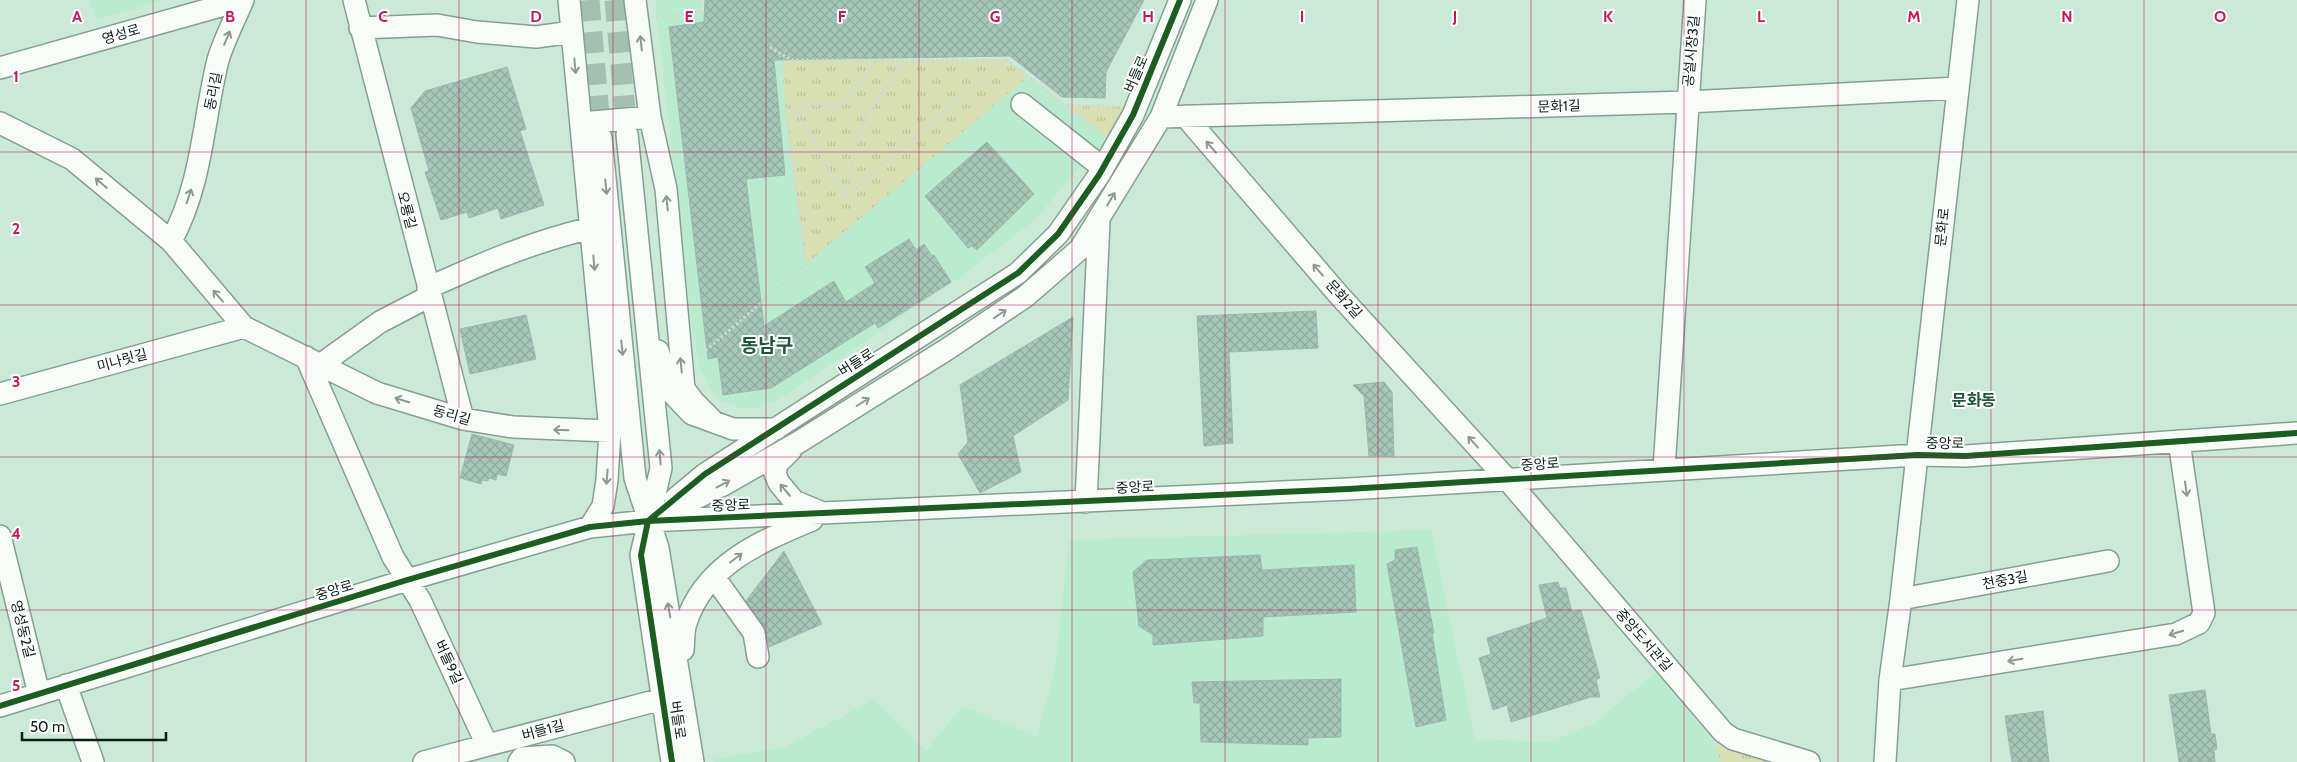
<svg xmlns="http://www.w3.org/2000/svg" width="2297" height="762" viewBox="0 0 2297 762" font-family="Cabin,'Noto Sans KR',sans-serif">
	<style>
		.built { fill: #b9ebce }
		.grass { fill: url(#grass-tufts) }
		.building { fill: url(#building-cross-hatch); stroke: #9cb8ad }
		.lines { fill: none; stroke-linecap: round; stroke-linejoin: round }
		.minor-tunnel { stroke: #a3c1b0; stroke-width: 21; stroke-dasharray: 21 11; stroke-linecap: butt }
		.minor-casing { stroke: #869f91; stroke-width: 24 }
		.path { stroke: #cfd9d4; stroke-width: 3; stroke-dasharray: 2.5 2.5; stroke-linecap: butt }
		.minor { stroke: #f7fcf9; stroke-width: 21 }
		.cycleway-casing { stroke: #fff; stroke-width: 9 }
		.cycleway { stroke: #1b5e20; stroke-width: 6 }
		.oneway { stroke: #8c9992 }
		.grid { fill: none; stroke: #c2185b; stroke-width: 1; stroke-opacity: 0.55 }
		.labels { text-anchor: middle; stroke-width: 4; stroke-linejoin: round; paint-order: stroke }
		.street-label { font-size: 14px; fill: #091f14; stroke: #fff }
		.quarter-label { font-size: 16px; font-weight: bold; fill: #1f563b; stroke: #fff }
		.district-label { font-size: 19px; font-weight: bold; fill: #1f563b; stroke: #fff }
		.grid-label { font-size: 16px; text-anchor: middle; font-weight: bold; fill: #c2185b; stroke: #fff; stroke-width: 4; stroke-linejoin: round; paint-order: stroke }
	</style>
	<defs>
		<pattern id="grass-tufts" width="24" height="20" patternUnits="userSpaceOnUse" patternTransform="scale(1.25)"><rect width="24" height="20" fill="#d8e0b3"/><path d="M3 7l-1-3M5 7V3M7 7l1-3M15 17l-1-3M17 17v-4M19 17l1-3" fill="none" stroke="#b8c099"/></pattern>
		<pattern id="building-cross-hatch" width="8" height="8" patternUnits="userSpaceOnUse" patternTransform="scale(1.25)"><rect width="8" height="8" fill="#a6c6b9"/><path d="M0 0l8 8M0 8l8-8" fill="none" stroke="#8eaa9e"/></pattern>
	</defs>
	<rect width="100%" height="100%" fill="#caead7"/>
	<path class="built" d="M89 0H165L97 19Z
		M655 0H702L701 13 791 64 1007 60 1116 144 1093 153 1031 223 956 280 779 399 756 408 745 409 722 401 712 391 700 368 691 322Z
		M1431 530 1475 739 1550 742 1593 724 1657 672 1715 745 1721 762H714V759L785 747 873 700 927 751 962 706 1037 737 1055 669 1069 540Z"/>
	<path class="grass" d="M782 54 792 60H1007L1028 77 806 264 785 108Z
		M1066 105 1136 107 1116 144Z
		M1715 745 1768 762H1721Z"/>
	<path class="building" d="M705 0H1144L1106 72 1105 98 1062 97 1010 56 774 60 785 175 746 179 764 326 834 281 846 302 875 283 865 267 909 239 916 250 924 244 932 256 934 255 951 282 878 328 875 323 771 388 723 395 718 357 708 359 669 27 704 22Z
		M507 67 526 129 520 131 544 205 501 219 498 208 469 218 467 212 441 220 425 172 429 171 411 108 425 91Z
		M987 142 1034 194 977 250 972 246 968 248 925 196Z
		M1316 311 1318 348 1229 352 1233 443 1204 446 1197 316Z
		M526 315 536 359 470 374 460 329Z
		M1073 317 1068 400 1013 436 1021 472 980 493 958 454 968 442 960 385Z
		M1384 382 1392 392 1394 456H1369L1364 396 1353 385Z
		M472 434 514 445 506 476 497 474 496 480 489 478 488 481 482 480 481 484 460 478Z
		M1417 547 1434 633H1432L1446 720 1416 727 1387 564 1395 560V550Z
		M784 551 822 624 769 647 764 626 746 601Z
		M1260 555 1262 570 1354 565 1356 612 1263 617V636L1153 645V635L1139 626 1133 572 1147 560Z
		M1558 582 1560 588H1566L1572 612 1581 610 1600 678 1596 680 1600 697H1591L1511 722 1507 705 1493 710 1479 658 1491 654 1487 638 1547 618 1539 585Z
		M1341 679V737L1308 738V745L1201 742 1200 703H1194L1192 682Z
		M2205 690 2211 734H2215L2217 749 2214 750 2215 762H2179L2169 695Z
		M2043 711 2049 762H2012L2005 716Z"/>
	<g class="lines">
		<path class="minor-tunnel" d="M589 0 601 138
			M615 0 627 134"/>
		<defs>
			<path id="minor" d="M354 0 463 419
				M569 0 610 431 607 480 603 506 590 527
				M635 0 650 117 666 189 684 389 694 402 712 420
				M360 28 437 25 477 32 536 37 572 32
				M0 68 242 0
				M1022 104 1103 168
				M1185 116 1338 294 1506 478 1723 732 1733 739 1809 762
				M1161 117 1687 102 1957 88
				M0 123 72 159 171 241 244 327 377 393 463 419 513 427 610 431
				M581 123 650 117
				M627 134 661 468 641 555 672 762
				M601 138 635 478 658 548 693 762
				M171 241C202 185 203 121 218 60 224 40 235 19 243 0
				M428 288C483 263 532 242 591 228
				M658 351 673 394 692 414 733 429H776
				M306 357 393 557 420 600 487 745
				M320 365 380 322 430 296
				M0 394 244 327
				M791 450 777 464 775 474 779 483 794 501 818 511
				M1664 469 1695 0
				M675 499 705 474 1018 273 1058 234 1099 175 1133 115 1180 0
				M1086 502 1099 222
				M655 518 723 485 799 442 949 348 1026 296 1080 249 1161 117 1207 0
				M0 536 39 694
				M714 577 754 633 758 657
				M1901 599 2108 561
				M683 650C684 642 683 631 686 623 705 564 760 542 812 520
				M1890 680 2176 634 2199 623 2204 613 2179 441
				M66 685 93 762
				M0 706 407 580 590 527 648 521 1348 489 1917 455 1966 456 2297 433
				M424 762 662 699
				M519 762 522 758 552 756 564 762
				M1885 762 1890 680 1901 599 1968 0"/>
		</defs>
		<use href="#minor" class="minor-casing"/>
		<path class="path" d="M656 18 704 11
			M770 47 791 60H1007L1101 133
			M1067 105 1115 106
			M794 107 844 197
			M844 197 863 120 904 60
			M844 198 1006 60
			M702 354 806 264 785 108 842 104 876 60"/>
		<use href="#minor" class="minor"/>
		<defs>
			<path id="cycleway" d="M0 706 407 580 590 527 648 521 1348 489 1917 455 1966 456 2297 433
				M672 762 641 555 648 521 705 474 1018 273 1058 234 1099 175 1133 115 1180 0"/>
		</defs>
		<use href="#cycleway" class="cycleway-casing"/>
		<use href="#cycleway" class="cycleway"/>
	</g>
	<defs><path id="oneway-shaft" d="M-6 0H5M1.5-3L5.5 0L1.5 3" fill="none" stroke-width="1.6" stroke-linecap="round" stroke-linejoin="round" transform="scale(1.25)"/></defs>
	<g class="oneway">
		<use href="#oneway-shaft" transform="translate(227 38) rotate(-67)"/>
		<use href="#oneway-shaft" transform="translate(641 43) rotate(-97)"/>
		<use href="#oneway-shaft" transform="translate(575 66) rotate(85)"/>
		<use href="#oneway-shaft" transform="translate(1211 147) rotate(-131)"/>
		<use href="#oneway-shaft" transform="translate(101 183) rotate(-140)"/>
		<use href="#oneway-shaft" transform="translate(606 187) rotate(84)"/>
		<use href="#oneway-shaft" transform="translate(189 196) rotate(-72)"/>
		<use href="#oneway-shaft" transform="translate(1111 199) rotate(-59)"/>
		<use href="#oneway-shaft" transform="translate(667 203) rotate(-96)"/>
		<use href="#oneway-shaft" transform="translate(594 263) rotate(85)"/>
		<use href="#oneway-shaft" transform="translate(1318 270) rotate(-131)"/>
		<use href="#oneway-shaft" transform="translate(218 296) rotate(-131)"/>
		<use href="#oneway-shaft" transform="translate(1000 314) rotate(-34)"/>
		<use href="#oneway-shaft" transform="translate(622 348) rotate(84)"/>
		<use href="#oneway-shaft" transform="translate(681 365) rotate(-96)"/>
		<use href="#oneway-shaft" transform="translate(402 400) rotate(-163)"/>
		<use href="#oneway-shaft" transform="translate(863 402) rotate(-32)"/>
		<use href="#oneway-shaft" transform="translate(561 430) rotate(-178)"/>
		<use href="#oneway-shaft" transform="translate(1473 442) rotate(-132)"/>
		<use href="#oneway-shaft" transform="translate(660 457) rotate(-95)"/>
		<use href="#oneway-shaft" transform="translate(607 477) rotate(95)"/>
		<use href="#oneway-shaft" transform="translate(723 484) rotate(-28)"/>
		<use href="#oneway-shaft" transform="translate(2186 489) rotate(82)"/>
		<use href="#oneway-shaft" transform="translate(785 490) rotate(-130)"/>
		<use href="#oneway-shaft" transform="translate(736 558) rotate(-37)"/>
		<use href="#oneway-shaft" transform="translate(669 610) rotate(-100)"/>
		<use href="#oneway-shaft" transform="translate(2176 633) rotate(163)"/>
		<use href="#oneway-shaft" transform="translate(2015 660) rotate(171)"/>
	</g>
	<path class="grid" d="M153 0V762M306 0V762M459 0V762M613 0V762M766 0V762M919 0V762M1072 0V762M1225 0V762M1378 0V762M1531 0V762M1684 0V762M1838 0V762M1991 0V762M2144 0V762M0 152H2297M0 305H2297M0 457H2297M0 610H2297"/>
	<g class="labels">
		<g class="street-label">
			<text transform="translate(121 34) rotate(-16)" y="5">영성로</text>
			<text transform="translate(1691 51) rotate(-85)" y="5">공설시장3길</text>
			<text transform="translate(1136 74) rotate(-67)" y="5">버들로</text>
			<text transform="translate(213 91) rotate(-79)" y="5">동리길</text>
			<text transform="translate(1559 106) rotate(-2)" y="5">문화1길</text>
			<text transform="translate(407 210) rotate(75)" y="5">오룡길</text>
			<text transform="translate(1942 227) rotate(-84)" y="5">문화로</text>
			<text transform="translate(1344 299) rotate(48)" y="5">문화2길</text>
			<text transform="translate(122 360) rotate(-15)" y="5">미나릿길</text>
			<text transform="translate(856 362) rotate(-33)" y="5">버들로</text>
			<text transform="translate(452 415) rotate(16)" y="5">동리길</text>
			<text transform="translate(1945 443) rotate(1)" y="5">중앙로</text>
			<text transform="translate(1540 464) rotate(-4)" y="5">중앙로</text>
			<text transform="translate(1135 487) rotate(-3)" y="5">중앙로</text>
			<text transform="translate(731 505) rotate(-2)" y="5">중앙로</text>
			<text transform="translate(2005 580) rotate(-11)" y="5">천중3길</text>
			<text transform="translate(334 590) rotate(-17)" y="5">중앙로</text>
			<text transform="translate(23 629) rotate(76)" y="5">영성동2길</text>
			<text transform="translate(1644 640) rotate(49)" y="5">중앙도서관길</text>
			<text transform="translate(449 662) rotate(65)" y="5">버들9길</text>
			<text transform="translate(678 720) rotate(81)" y="5">버들로</text>
			<text transform="translate(543 730) rotate(-15)" y="5">버들1길</text>
		</g>
		<g class="quarter-label">
			<text x="1974" y="406">문화동</text>
		</g>
		<g class="district-label">
			<text x="767" y="352">동남구</text>
		</g>
	</g>
	<g class="grid-label">
		<text x="77" y="22">A</text>
		<text x="230" y="22">B</text>
		<text x="383" y="22">C</text>
		<text x="536" y="22">D</text>
		<text x="689" y="22">E</text>
		<text x="842" y="22">F</text>
		<text x="995" y="22">G</text>
		<text x="1148" y="22">H</text>
		<text x="1302" y="22">I</text>
		<text x="1455" y="22">J</text>
		<text x="1608" y="22">K</text>
		<text x="1761" y="22">L</text>
		<text x="1914" y="22">M</text>
		<text x="2067" y="22">N</text>
		<text x="2220" y="22">O</text>
		<text x="16" y="82">1</text>
		<text x="16" y="234">2</text>
		<text x="16" y="387">3</text>
		<text x="16" y="539">4</text>
		<text x="16" y="691">5</text>
	</g>
	<path d="M22 732v8h144v-8" fill="none" stroke="#091f14" stroke-width="2.5"/>
	<text x="30" y="732" font-size="15" fill="#091f14" stroke="#ffffff" stroke-width="4" paint-order="stroke">50 m</text>
</svg>
